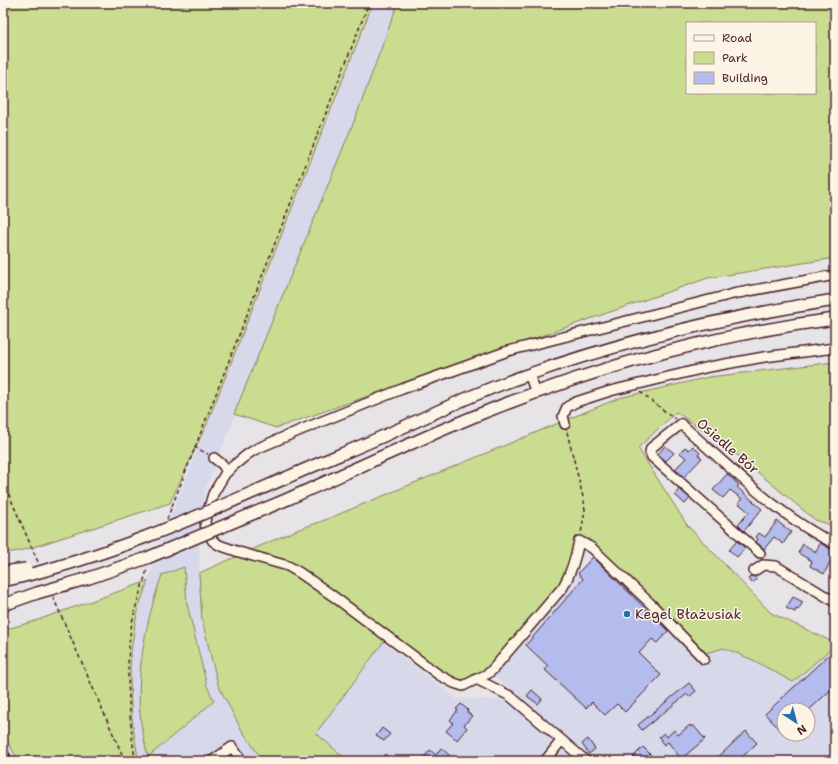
<svg xmlns="http://www.w3.org/2000/svg" width="838" height="764" viewBox="0 0 838 764" font-family="'Shantell Sans',sans-serif">
	<style>
		.built { fill: #d7d8e9; fill-rule: evenodd }
		.green { fill: #cadc90; stroke: #8a7e5e; fill-rule: evenodd }
		.building { fill: #b3bced; stroke: #4a1f2b }
		.lines { fill: none; stroke-linecap: round; stroke-linejoin: round }
		.minor-casing { stroke: #4a1f2b; stroke-width: 12 }
		.major-casing { stroke: #4a1f2b; stroke-width: 14 }
		.path { stroke: #4a1f2b; stroke-width: 1.5; stroke-dasharray: 4 3; stroke-linecap: butt }
		.minor { stroke: #fcf5e5; stroke-width: 9 }
		.major { stroke: #fcf5e5; stroke-width: 11 }
		.rail { stroke: #4a1f2b; stroke-width: 2.5; stroke-dasharray: 6 3; stroke-linecap: butt }
		.major-bridge-casing { stroke: #4a1f2b; stroke-width: 14; stroke-linecap: butt }
		.major-bridge { stroke: #fcf5e5; stroke-width: 11 }
		.poi-dot { fill: #1f6fb2; stroke: #fcf5e5; stroke-width: 1.5 }
		.labels { text-anchor: middle; stroke-width: 3; stroke-linejoin: round; paint-order: stroke }
		.street-label { font-size: 14px; fill: #4a1f2b; stroke: #fcf5e5 }
		.poi-label { font-size: 14px; fill: #4a1f2b; stroke: #fcf5e5; text-anchor: start }
	</style>
	<rect width="100%" height="100%" fill="#e6e4e7"/>
	<filter id="ink" filterUnits="userSpaceOnUse"><feTurbulence type="fractalNoise" baseFrequency=".025" numOctaves="2"/><feDisplacementMap in="SourceGraphic" scale="8" xChannelSelector="R" yChannelSelector="G"/><feConvolveMatrix kernelMatrix="1 2 1 2 8 2 1 2 1" color-interpolation-filters="sRGB"/></filter>
	<g filter="url(#ink)">
		<path class="built" d="M373 3H398L357 114 205 490 199 526V573L202 620 218 685 241 729 263 761H139L136 748 131 701V661L133 638 141 600 172 514ZM183 567 187 604 207 686 214 701 148 756 143 737 140 713 146 630 153 599 162 575Z
			M594 553 702 654 723 648 753 660 793 682 835 645V761H593L575 746 492 674ZM784 710H808V734H784Z
			M383 642 457 699 504 700 528 718 575 761H348L315 733Z
			M3 734 12 751 19 761H4L3 760Z"/>
		<path class="green" d="M3 3H373L206 426 170 503 21 551 3 553Z
			M398 3H835V258L708 278 276 428 234 414 357 114ZM687 23H815V93H687Z
			M835 362V526L815 520 725 445 676 412 638 448 687 525 771 613 835 643V645L793 682 753 660 724 648 702 654 589 539 577 536 561 585 484 672 460 681 443 673 390 633 316 733 348 761H263L241 729 218 685 202 620 199 573 299 529 320 522 619 398 709 377Z
			M184 567 187 604 207 686 214 701 148 757C145 743 141 729 140 714 136 670 147 616 162 575Z
			M148 581C141 599 135 618 133 638 127 673 131 726 139 761H19L3 734V630L32 622Z"/>
		<path class="building" d="M665 446 674 453 666 461 658 454Z
			M693 446 700 453 698 455 702 458 684 477 675 469 686 458 680 453 685 447 689 450Z
			M727 474 739 485 737 487 762 509 744 531 738 525 749 512 738 503 742 499 730 490 723 498 713 490Z
			M679 489 690 498 685 504 675 495Z
			M777 521 791 532 783 544 774 537 764 549 756 542 758 539 756 537 759 533 765 537Z
			M737 541 745 548 737 557 729 550Z
			M820 543 835 551V560L833 563 830 562 824 574 810 566 812 561 798 553 803 544 816 552Z
			M593 557 668 631 657 643 652 639 639 653 661 675 625 712 617 704 605 715 592 702 586 708 545 670 548 666 526 645 583 579 578 573Z
			M751 576 755 577 757 579 752 583 748 579Z
			M793 597 803 602 798 610 796 609 795 612 786 608Z
			M835 649V686L809 710H784V734L765 714Z
			M689 683 696 691 689 697 687 694 642 730 638 725Z
			M532 690 542 699 538 704 527 696Z
			M461 704 468 710 467 712 472 716 464 725 467 728 457 740 446 731 453 723 450 720 458 710 456 709Z
			M690 725 691 727 693 725 705 739 681 759 668 742 664 745 660 740 661 739 659 737 664 733 667 737 674 730 678 735Z
			M382 728 390 734 384 741 376 736Z
			M746 731 757 743 738 761H714Z
			M588 739 595 749 589 754 582 744Z
			M643 747 652 756 646 761H637L633 757Z
			M441 748 456 761H421L430 750 436 755Z
			M385 754 393 761H379Z"/>
		<g class="lines">
			<defs>
				<path id="minor" d="M529 374 536 393
					M565 424 563 416 567 407 576 402 610 391 709 367 764 357 835 348
					M214 458 223 465 227 472
					M760 553 652 457 650 452 651 448 681 424C729 466 778 516 835 544
					M754 571 763 565 776 566 835 602
					M704 659 653 606 592 548 579 541C576 557 571 573 563 587L493 669 489 673 463 686 454 683 439 675 333 596 300 573 288 566 239 552 219 545 213 541 206 530 205 521 213 494 225 474 233 466 248 454 256 449 303 429 402 389 508 351 733 294 835 275
					M476 679 510 696 586 761
					M212 761 232 747 242 761
					M545 761 561 741"/>
				<path id="major" d="M288 477C321 462 355 449 388 434 435 413 481 390 530 374 629 339 731 316 835 300
					M288 499C353 470 418 439 485 412 597 367 715 334 835 319
					M3 605 37 593"/>
			</defs>
			<use href="#minor" class="minor-casing"/>
			<use href="#major" class="major-casing"/>
			<path class="path" d="M640 392 675 419
				M567 432 584 501 585 510 581 533
				M194 447 208 454
				M3 481 38 562
				M167 519 369 3
				M53 597 125 761
				M136 761C132 746 132 731 130 715 128 689 127 662 130 635 133 612 141 590 148 567
				M830 761 835 757"/>
			<use href="#minor" class="minor"/>
			<use href="#major" class="major"/>
			<path class="rail" d="M3 744 13 761"/>
			<defs>
				<path id="major-bridge" d="M3 572 26 569
					M3 581C102 559 195 518 288 477
					M37 593 89 578 147 558 288 499"/>
			</defs>
			<use href="#major-bridge" class="major-bridge-casing"/>
			<use href="#major-bridge" class="major-bridge"/>
		</g>
	</g>
	<circle class="poi-dot" cx="627" cy="614" r="4"/>
	<g class="labels">
		<g class="street-label">
			<text transform="translate(728 446) rotate(41)" y="5">Osiedle Bór</text>
		</g>
		<g class="poi-label">
			<text x="635" y="619">Kegel Błażusiak</text>
		</g>
	</g>
	<rect width="838" height="764" fill="none" stroke="#fcf5e5" stroke-width="16"/>
	<rect x="8" y="8" width="822" height="748" fill="none" stroke="#4a1f2b" stroke-width="1.5" filter="url(#ink)"/>
	<rect x="686" y="22" width="130" height="72" fill="#fcf5e5" stroke="#b59f9b"/>
	<rect x="694" y="35" width="20" height="6" fill="#fcf5e5" stroke="#b59f9b"/>
	<text x="722" y="42" font-size="12" fill="#4a1f2b">Road</text>
	<rect x="694" y="52" width="20" height="12" fill="#cadc90" stroke="#b59f9b"/>
	<text x="722" y="62" font-size="12" fill="#4a1f2b">Park</text>
	<rect x="694" y="72" width="20" height="12" fill="#b3bced" stroke="#b59f9b"/>
	<text x="722" y="82" font-size="12" fill="#4a1f2b">Building</text>
	<g transform="translate(796 722) rotate(144)"><circle r="19" fill="#fcf5e5" stroke="#b59f9b"/>
	<path d="M0-3L7 15L0 10L-7 15Z" fill="#1f6fb2"/>
	<text y="-6" font-size="11" font-weight="bold" text-anchor="middle" fill="#4a1f2b">N</text>
	</g>
</svg>
